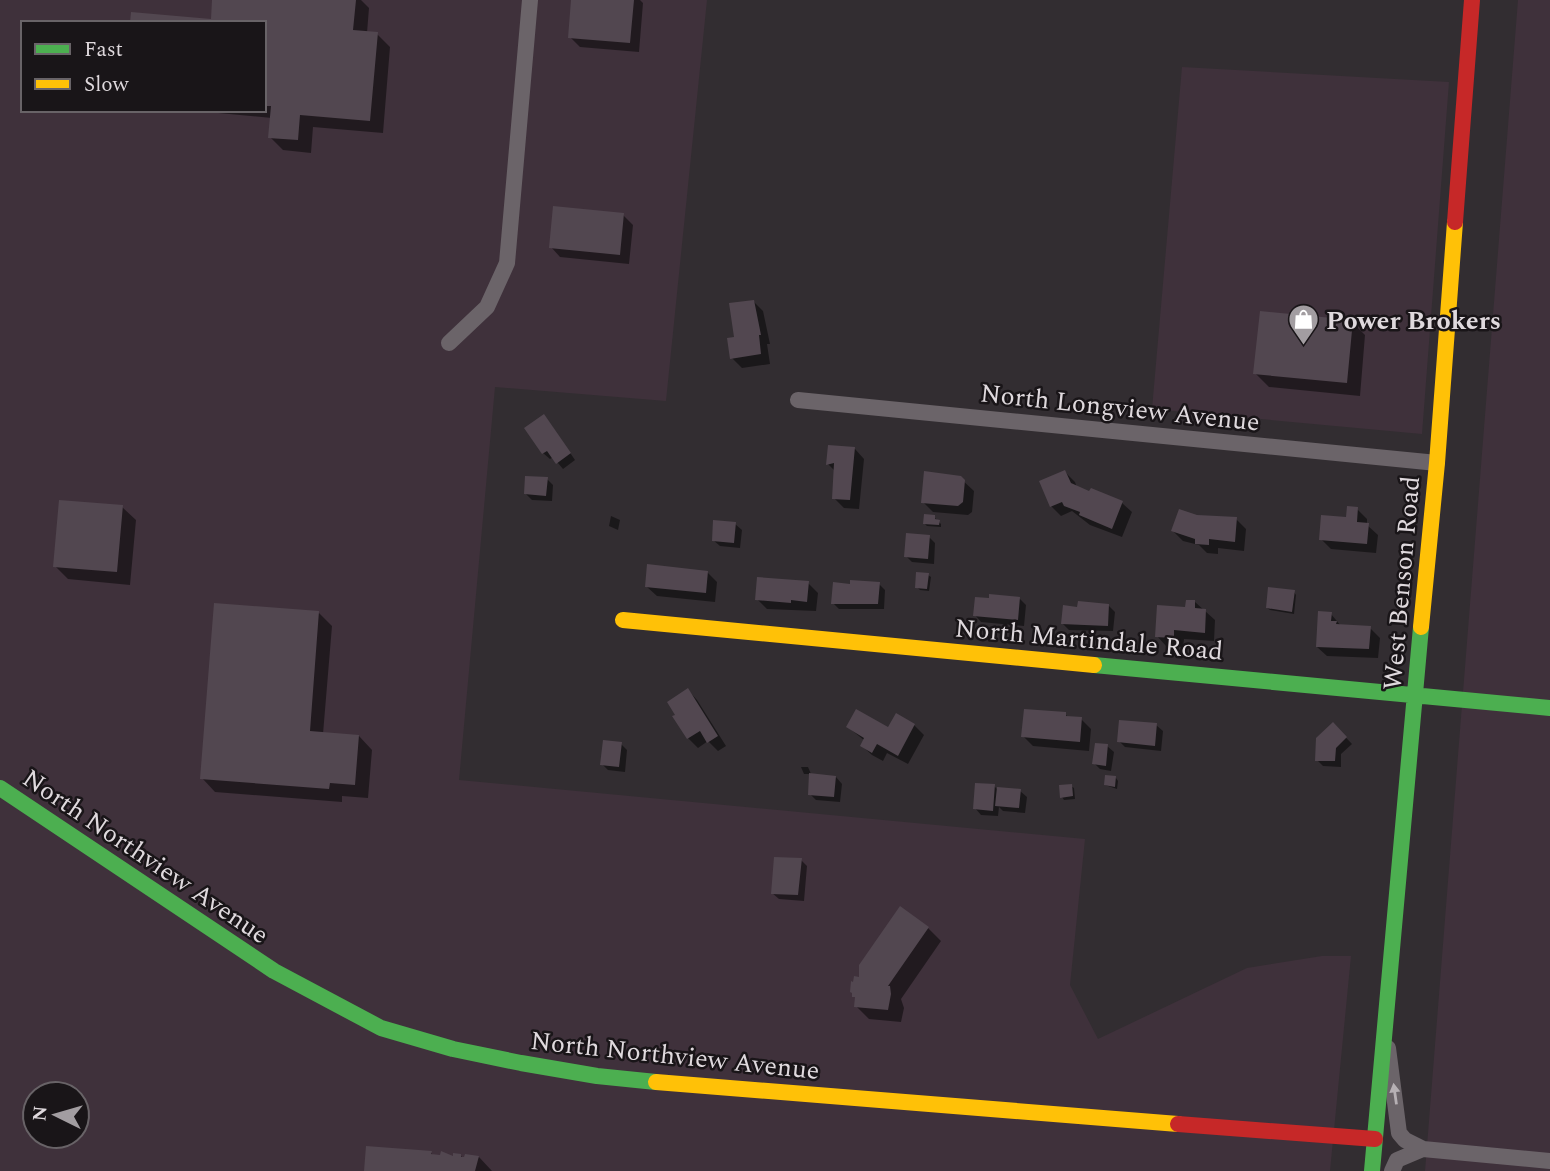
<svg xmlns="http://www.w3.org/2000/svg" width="1550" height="1171" viewBox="0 0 1550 1171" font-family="Spectral,serif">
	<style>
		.built { fill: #3f313b; fill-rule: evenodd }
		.shadow { fill: #0007 }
		.building { fill: #524750 }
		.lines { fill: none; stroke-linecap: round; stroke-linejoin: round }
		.street { stroke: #6b6469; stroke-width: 16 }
		.fast { stroke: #4caf50; stroke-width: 16 }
		.slow { stroke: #ffc107; stroke-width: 16 }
		.jam { stroke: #c62828; stroke-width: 16 }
		.oneway { fill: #b6b0b4 }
		.labels { text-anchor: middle; stroke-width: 5; stroke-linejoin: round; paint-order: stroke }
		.poi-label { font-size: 26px; font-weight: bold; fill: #dfd9dd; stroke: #191518; text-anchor: start }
		.street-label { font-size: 26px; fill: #dfd9dd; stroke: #191518 }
	</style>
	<rect width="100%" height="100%" fill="#322d31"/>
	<path class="built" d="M0 0H707L666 401 495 387 459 780 1085 839 1070 985 1098 1039 1247 968 1322 956H1351L1330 1171H0ZM23 23H264V110H23ZM35 1094H77V1136H35Z
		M1518 0H1550V1171H1425Z
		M1182 67 1449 82 1422 434 1152 409Z"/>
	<path class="shadow" d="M214 0H361L369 8 367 33 377 34 390 47 383 133 313 127 311 153 283 150 270 137 272 118 186 110H264V23L212 21Z
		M573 0H640L643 3 639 52 580 47 570 37Z
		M623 215 633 225 629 264 560 257 551 247Z
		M753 301 763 311 770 344H767L770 364 742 368 732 358 736 339Z
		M1352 322 1365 335 1360 396 1269 387 1255 373Z
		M549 422 575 460 563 469 553 457 550 459 543 453 526 428Z
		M830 447 855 449 864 459 859 509 844 508 834 498 835 471 828 464Z
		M1065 472 1075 482 1077 488 1122 503 1132 512 1122 537 1090 525 1072 511 1061 516 1051 506Z
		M960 478 974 491 972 512 968 515 933 512 923 502Z
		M547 479 553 485 552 501 532 500 526 494Z
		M122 507 136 520 130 585 68 579 55 566Z
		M1357 509 1367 519V525L1378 535 1376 553 1331 549 1321 539Z
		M611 516 620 520 618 530 609 526Z
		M934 517 941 524V527L927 526 924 523Z
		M1196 517 1236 519 1246 529 1244 551 1218 548V554L1207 553 1199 545 1183 541 1173 531Z
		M735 524 742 530 740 548 720 546 713 540Z
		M929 537 935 543 934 564 912 562 906 556Z
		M707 572 717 582 715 602 657 596 647 587Z
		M928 575 931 577 929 591 920 590 917 587Z
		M808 583 818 593 816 611 767 609 757 599Z
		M879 584 885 590 884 609H839L833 603 851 586Z
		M1294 592 1296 595 1294 614 1270 610 1267 608Z
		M1020 599 1026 605 1024 626 981 622 975 615Z
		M1195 602 1215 620 1214 641 1184 639 1183 647 1166 646 1157 636Z
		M1109 606 1115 612 1113 631 1069 630 1063 624Z
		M319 613 332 626 323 734 359 736 372 750 368 798 342 796V802L215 792 202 778Z
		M1331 614 1341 626 1370 628 1380 638 1378 658 1327 656 1317 647Z
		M688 690 697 700 726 746 718 751 708 741 698 748 688 738Z
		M1065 714 1069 718 1081 719 1091 729 1089 751 1033 746 1023 736Z
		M1333 724 1352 744 1341 754V767L1323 766 1317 760Z
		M914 725 924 735 908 764 887 753 883 761 872 755 862 746 865 741 848 727 889 730Z
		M1156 725 1163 731 1161 751 1125 747 1119 741Z
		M621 744 627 750 625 772 608 770 602 764Z
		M1107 746 1114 752 1111 771 1100 769 1094 763Z
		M801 767H808L811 774H804Z
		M836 777 842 784 840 802 816 800 810 794Z
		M1116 778 1118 781 1117 789 1105 785Z
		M994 786 997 789 1020 791 1027 797 1025 813 1003 811 999 807 998 816 981 815 975 808Z
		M1071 786 1074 788 1075 799 1064 800 1062 797Z
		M801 860 807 866 804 901 779 899 772 893Z
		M928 928 941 941 901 999 904 1008 901 1022 869 1019 856 1006 857 999 854 996 860 979Z
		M431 1153 434 1156 452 1158 461 1156 466 1161 479 1157 492 1171H366Z"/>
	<path class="building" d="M212 0H356L353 30 378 32 370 121 300 115 298 140 268 138 271 106H264V23H130L131 12 211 19Z
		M571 0H634L630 43 568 38Z
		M553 206 624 213 620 255 549 248Z
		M754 300 761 335H759L761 354 730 359 727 338 734 337 729 303Z
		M1260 311 1353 320 1347 383 1253 374Z
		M544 414 571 453 556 464 547 451 542 454 524 428Z
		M828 445 855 447 850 500 832 499 834 463 826 465Z
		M1065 470 1071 483 1089 491 1091 488 1123 501 1112 529 1079 515 1080 512 1064 506 1062 502 1050 507 1039 481Z
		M924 471 961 476 965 480 963 502 958 506 921 503Z
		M525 476 548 477 546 496 524 494Z
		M59 500 123 505 117 572 53 567Z
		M1347 506 1358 507 1357 522 1369 523 1367 544 1319 540 1321 515 1346 517Z
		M1179 509 1197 515 1237 517 1235 542 1209 539V545L1195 544V539L1171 531Z
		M924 514 935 515V519L940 520 939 525 923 524Z
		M713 520 736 522 734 543 712 541Z
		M906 533 930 535 928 559 904 557Z
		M647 564 708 571 706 593 645 587Z
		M916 572 929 573 927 589 915 588Z
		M757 577 809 581 807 602 791 600V603L755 600Z
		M850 580 880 582 878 604H831L833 582 850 584Z
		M1268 587 1295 590 1292 612 1266 608Z
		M989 594 1020 597 1018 620 973 616 975 597 989 598Z
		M1186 600H1195V608L1206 609 1205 633 1174 630V638L1155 637 1157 605 1185 607Z
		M1078 601 1109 604 1108 626 1061 624 1063 605 1077 607Z
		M214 603 319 611 310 731 359 735 355 785 330 783 329 789 200 779Z
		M1318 611 1332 612 1331 621H1337L1336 624 1371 626 1369 649 1316 647Z
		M688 688 718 736 707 743 700 731 687 739 672 716 675 715 667 702Z
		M856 709 888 727 896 713 915 724 898 756 877 744 872 753 860 746 864 738 846 727Z
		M1024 709 1066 712V716L1082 717 1080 742 1021 737Z
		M1119 720 1157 723 1155 746 1117 742Z
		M1333 722 1347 737 1336 748 1335 761H1315L1316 738Z
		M603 740 622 742 619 767 600 765Z
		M1095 743 1108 744 1106 766 1092 764Z
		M809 773 836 776 834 797 808 795Z
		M1105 775 1116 776 1115 787 1104 785Z
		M975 783 995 784 993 811 973 809Z
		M1072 784 1073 796 1060 798 1059 785Z
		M997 787 1021 789 1019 808 995 806Z
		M774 857 802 858 798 895 771 894Z
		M900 906 929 927 888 986H890L891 994 888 1010 854 1007 855 997H852V993L850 992 851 981 853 982 854 976 859 977V965Z
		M366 1146 432 1151 431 1154 440 1155 441 1151 453 1156V1153L461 1154V1157H464L465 1154 479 1156 475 1171H364Z"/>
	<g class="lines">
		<path class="street" d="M449 343 487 307 507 263 530 0
			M798 400 1437 463
			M1388 1048 1399 1133 1405 1140 1423 1149 1550 1161
			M1392 1171 1397 1160 1423 1149"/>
		<path class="fast" d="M1094 665 1550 708
			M0 788 274 971 381 1028 453 1049 521 1063 597 1076 656 1082
			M1372 1171 1421 627"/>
		<path class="slow" d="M623 620 1094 665
			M1421 627 1437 463 1455 222
			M656 1082 1178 1124"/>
		<path class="jam" d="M1455 222 1472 0
			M1178 1124 1375 1139"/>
	</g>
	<defs><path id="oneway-solid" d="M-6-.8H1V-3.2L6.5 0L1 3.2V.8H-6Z" transform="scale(1.75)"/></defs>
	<use class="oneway" href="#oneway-solid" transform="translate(1395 1094) rotate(-98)"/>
	<defs>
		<symbol id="shop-pin" viewBox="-11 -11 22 30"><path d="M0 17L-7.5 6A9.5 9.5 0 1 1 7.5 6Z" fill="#a29da1" stroke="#191518"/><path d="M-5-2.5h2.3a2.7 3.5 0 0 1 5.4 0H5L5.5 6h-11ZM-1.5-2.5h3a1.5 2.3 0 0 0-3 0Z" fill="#fff"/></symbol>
	</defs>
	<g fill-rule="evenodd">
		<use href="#shop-pin" x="1286" y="302" width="35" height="47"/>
	</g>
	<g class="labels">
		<g class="poi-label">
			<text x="1326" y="329">Power Brokers</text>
		</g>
		<g class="street-label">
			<text transform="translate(1120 407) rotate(6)" y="9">North Longview Avenue</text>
			<text transform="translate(1401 583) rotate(-85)" y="9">West Benson Road</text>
			<text transform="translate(1089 639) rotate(5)" y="9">North Martindale Road</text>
			<text transform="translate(146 856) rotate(34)" y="9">North Northview Avenue</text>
			<text transform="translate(675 1055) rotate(6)" y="9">North Northview Avenue</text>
		</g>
	</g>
	<rect x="21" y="21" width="245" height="91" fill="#191518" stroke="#686367" stroke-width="2"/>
	<rect x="35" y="44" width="35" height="10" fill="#4caf50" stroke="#686367" stroke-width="2"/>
	<text x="84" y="56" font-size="21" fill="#dfd9dd">Fast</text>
	<rect x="35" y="79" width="35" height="10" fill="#ffc107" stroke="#686367" stroke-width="2"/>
	<text x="84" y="91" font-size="21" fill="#dfd9dd">Slow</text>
	<g transform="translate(56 1115) rotate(275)"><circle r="33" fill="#191518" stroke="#686367" stroke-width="2"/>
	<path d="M0-5L12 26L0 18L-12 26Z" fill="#a29da1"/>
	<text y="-10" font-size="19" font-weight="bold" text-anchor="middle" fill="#dfd9dd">N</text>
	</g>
</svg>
